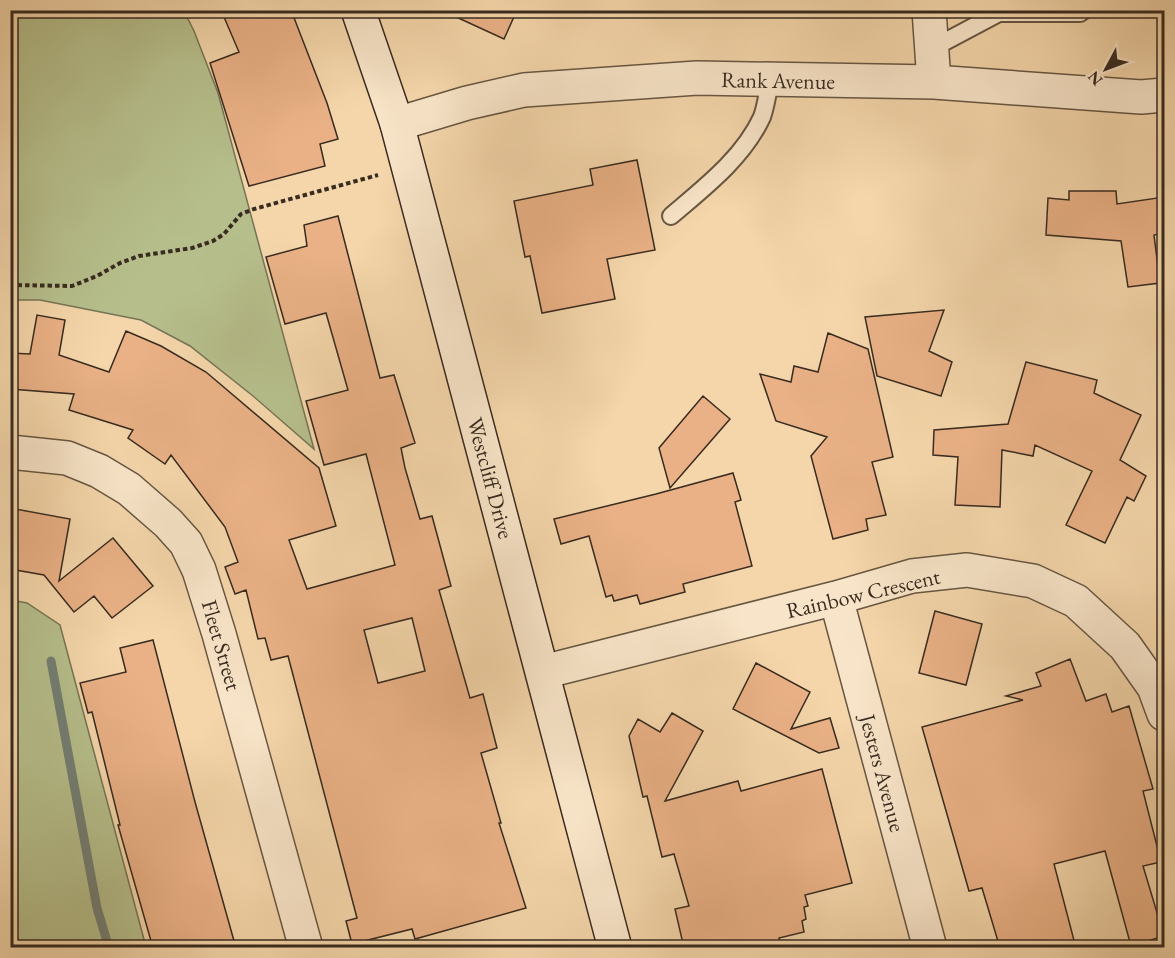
<svg xmlns="http://www.w3.org/2000/svg" width="1175" height="958" viewBox="0 0 1175 958" font-family="'EB Garamond',serif">
	<style>
		.green { fill: #b6bf8c; stroke: #777556; stroke-width: 1.5 }
		.lines { fill: none; stroke-linecap: round; stroke-linejoin: round }
		.stream { stroke: #748075; stroke-width: 9 }
		.building { fill: #eab186; stroke: #382b20; stroke-width: 1.5; fill-rule: evenodd }
		.lane-casing { stroke: #675642; stroke-width: 20 }
		.street-casing { stroke: #675642; stroke-width: 36 }
		.secondary-casing { stroke: #382b20; stroke-width: 36 }
		.path { stroke: #382b20; stroke-width: 4; stroke-dasharray: 4.5 3; stroke-linecap: butt }
		.lane { stroke: #f8e4c8; stroke-width: 16 }
		.street { stroke: #f8e4c8; stroke-width: 33 }
		.secondary { stroke: #f8e4c8; stroke-width: 33 }
		.labels { text-anchor: middle; stroke-width: 5; stroke-linejoin: round; paint-order: stroke }
		.street-label { font-size: 22px; fill: #382b20; stroke: #f8e4c8 }
	</style>
	<rect width="100%" height="100%" fill="#f4d6aa"/>
	<filter id="stains"><feTurbulence type="fractalNoise" baseFrequency=".00333" numOctaves="4"/><feColorMatrix values="0 0 0 0 .2 0 0 0 0 .09 0 0 0 0 .02 0 0 0 .5 -.17"/></filter>
	<radialGradient id="worn" r=".72"><stop offset=".6" stop-color="#630" stop-opacity="0"/><stop offset="1" stop-color="#630" stop-opacity=".3"/></radialGradient>
	<path class="green" d="M10 11H184L194 31 218 93 314 449 253 396 190 346 141 320 40 300H11Z
		M11 600 27 603 60 625 146 947H11Z"/>
	<g class="lines">
		<path class="stream" d="M51 661 97 908 109 948"/>
	</g>
	<path class="building" d="M221 10H291L327 103 338 139 320 144 325 166 249 186 210 63 239 52Z
		M441 10H517L504 39Z
		M637 160 655 250 607 259 615 299 542 313 530 256 525 257 514 201 593 185 590 169Z
		M1069 191H1116L1117 204 1164 197V233L1154 235 1160 283 1128 287 1121 241 1046 235 1048 198 1069 200Z
		M338 216 380 378 394 375 415 443 401 448 405 468 420 519 432 516 451 586 439 590 470 698 483 694 497 748 481 753 501 823H499L526 908 415 939 412 929 352 944 346 921 357 918 288 656 271 660 265 638 258 639 246 590 235 594 225 567 238 562 225 527 171 455 165 464 128 438 133 430 69 410 74 394 10 389V353L30 354 37 315 65 320 59 355 109 372 126 331 161 346 206 372 319 468 336 526 289 540 307 589 395 565 366 454 324 465 306 401 348 390 326 313 285 324 266 257 307 246 304 225ZM412 618 425 671 378 683 364 630Z
		M944 310 929 351 952 362 941 396 877 376 865 317Z
		M828 333 868 349 893 457 872 462 886 515 866 519 868 530 833 539 811 456 827 437 776 421 760 374 791 382 794 366 818 372Z
		M1026 362 1097 380 1094 393 1141 415 1120 460 1146 476 1134 501 1127 497 1105 543 1066 525 1092 471 1035 445 1033 456 1002 450 1000 507 955 505 958 457 933 455 934 430 1008 424Z
		M703 396 730 419 670 488 659 448Z
		M733 473 741 500 735 502 752 566 683 584 685 592 640 604 637 595 614 601 612 595 606 597 589 536 561 544 554 519 656 494Z
		M10 508 70 519 59 581 113 538 153 586 112 618 94 596 74 612 44 575 10 569Z
		M935 611 982 624 966 685 919 673Z
		M153 640 195 802 236 948H153L118 825H120L92 712 88 713 80 683 126 672 120 648Z
		M1070 659 1086 701 1106 694 1112 712 1129 706 1153 789 1143 791 1161 862 1143 866 1164 936 1131 946 1105 851 1054 864 1076 948H1000L982 888 969 891 922 727 1023 700 1006 696 1041 686 1036 673Z
		M756 663 810 692 791 729 830 718 839 748 819 753 733 709Z
		M672 713 703 731 665 801 738 781 741 791 822 769 852 883 805 895 808 906 804 907 806 919 802 921 804 932 779 938 782 948H684L675 909 689 906 674 854 662 857 647 796 643 797 629 736 638 719 660 732Z"/>
	<g class="lines">
		<defs>
			<path id="lane" d="M933 48 999 13H1080L1084 10
				M671 216C705 187 743 158 762 117 766 106 768 92 770 80"/>
			<path id="street" d="M929 10 934 82
				M397 124 467 103 524 90 697 78 934 82 1141 97 1164 95
				M10 452 67 458 99 471 129 489 168 523 186 543 199 570 219 634 306 948
				M836 598 930 948
				M543 672 836 598 912 576 967 570 1033 581 1076 601 1125 646 1154 687 1164 714"/>
			<path id="secondary" d="M358 10 397 124 615 948"/>
		</defs>
		<use href="#lane" class="lane-casing"/>
		<use href="#street" class="street-casing"/>
		<use href="#secondary" class="secondary-casing"/>
		<path class="path" d="M10 285 72 286 97 276 120 263 139 256 192 248 213 241 224 234 241 214 254 209 378 175"/>
		<use href="#lane" class="lane"/>
		<use href="#street" class="street"/>
		<use href="#secondary" class="secondary"/>
	</g>
	<g class="labels">
		<g class="street-label">
			<text transform="translate(778 80) rotate(1)" y="8">Rank Avenue</text>
			<text transform="translate(491 478) rotate(75)" y="8">Westcliff Drive</text>
			<text transform="translate(863 593) rotate(-13)" y="8">Rainbow Crescent</text>
			<text transform="translate(222 645) rotate(74)" y="8">Fleet Street</text>
			<text transform="translate(883 773) rotate(75)" y="8">Jesters Avenue</text>
		</g>
	</g>
	<rect width="1175" height="958" fill="none" stroke="#f4d6aa" stroke-width="36"/>
	<rect x="12" y="12" width="1151" height="934" fill="none" stroke="#382b20" stroke-width="3"/>
	<rect x="18" y="18" width="1139" height="922" fill="none" stroke="#382b20" stroke-width="1.5"/>
	<g transform="translate(1106 69) rotate(229)" stroke="#f8e4c8" stroke-width="4.5" paint-order="stroke">
	<path d="M0-4.5L10 22L0 15L-10 22Z" fill="#382b20"/>
	<text y="-9" font-size="16" font-weight="bold" text-anchor="middle" fill="#382b20">N</text>
	</g>
	<rect width="100%" height="100%" filter="url(#stains)"/>
	<rect width="100%" height="100%" fill="url(#worn)"/>
</svg>
